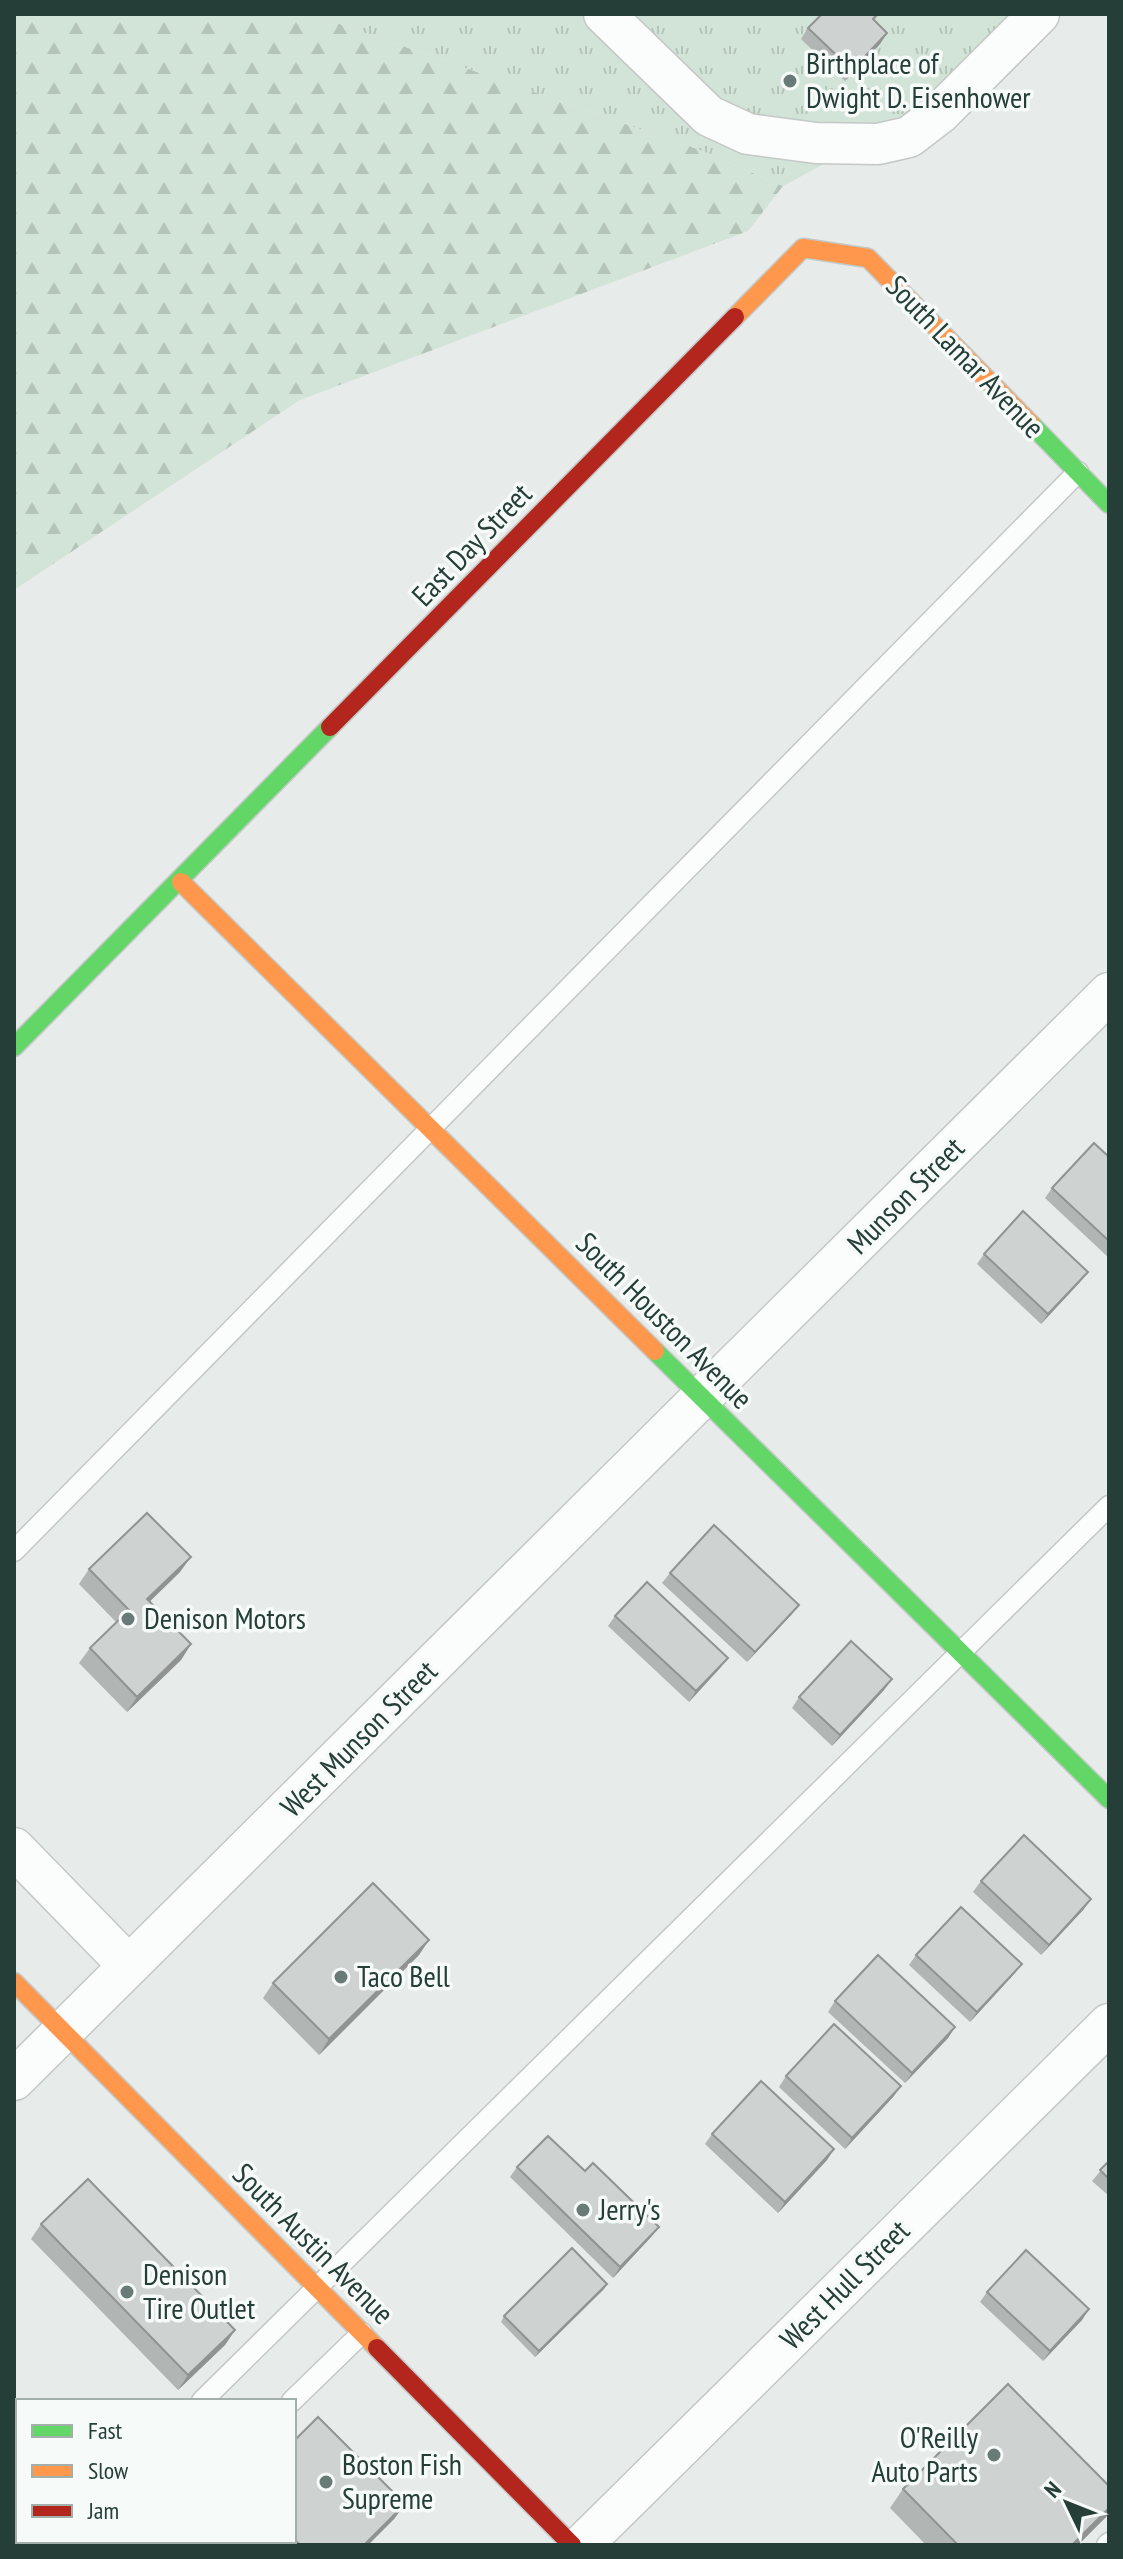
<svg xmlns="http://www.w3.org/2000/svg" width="1123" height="2559" viewBox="0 0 1123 2559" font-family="'PT Sans Narrow',sans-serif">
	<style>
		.forest { fill: url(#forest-firs) }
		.park { fill: url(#park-tufts) }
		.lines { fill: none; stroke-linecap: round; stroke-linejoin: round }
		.lane-casing { stroke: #c4c8c6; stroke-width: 23 }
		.street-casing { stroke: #c4c8c6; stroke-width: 43 }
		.fast-casing { stroke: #c3c9c6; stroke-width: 21 }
		.slow-casing { stroke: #c3c9c6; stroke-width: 21 }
		.jam-casing { stroke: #c3c9c6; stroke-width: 21 }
		.lane { stroke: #fbfcfc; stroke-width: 20 }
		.street { stroke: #fbfcfc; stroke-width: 40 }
		.fast { stroke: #63d668; stroke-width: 18 }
		.slow { stroke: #ff974d; stroke-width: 18 }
		.jam { stroke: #b3261e; stroke-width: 18 }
		.wall { fill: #b1b5b4 }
		.shaded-wall { fill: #909392 }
		.building { fill: #ced2d1; stroke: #909392; stroke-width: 2 }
		.poi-dot { fill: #697b76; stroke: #f6faf8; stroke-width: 3 }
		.labels { text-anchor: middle; stroke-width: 7; stroke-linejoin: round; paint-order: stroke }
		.poi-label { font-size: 30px; fill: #253e38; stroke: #f6faf8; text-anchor: start }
		.street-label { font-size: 30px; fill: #253e38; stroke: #f6faf8 }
	</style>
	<defs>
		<pattern id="forest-firs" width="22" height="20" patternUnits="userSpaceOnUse" patternTransform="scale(2)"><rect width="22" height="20" fill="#d2e3d7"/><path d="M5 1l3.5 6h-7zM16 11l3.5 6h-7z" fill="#b4c4b9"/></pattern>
		<pattern id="park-tufts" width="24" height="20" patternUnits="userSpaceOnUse" patternTransform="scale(2)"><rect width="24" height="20" fill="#d2e3d7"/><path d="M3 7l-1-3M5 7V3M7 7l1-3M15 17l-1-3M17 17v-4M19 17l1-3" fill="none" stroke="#b4c4b9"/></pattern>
	</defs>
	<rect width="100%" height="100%" fill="#e7ebe9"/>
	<path class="forest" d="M14 14H311L700 150 783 186 748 231 300 400 14 590Z"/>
	<path class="park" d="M311 14H1009L904 121 783 186 700 150Z"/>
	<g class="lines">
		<defs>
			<path id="lane" d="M14 1551 1078 472
				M202 2401 1109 1506
				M292 2401 362 2333
				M170 2541 171 2545
				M56 2545 60 2541
				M1107 2545 1109 2543"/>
			<path id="street" d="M604 14 709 116 748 134 816 143 878 144 909 137 939 114 1039 14
				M14 1848 129 1966
				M14 2080 1109 993
				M582 2545 1109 2024"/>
			<path id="fast" d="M1031 424 1109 504
				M14 1047 330 727
				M655 1351 1109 1799"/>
			<path id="slow" d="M735 317 803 248 868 258 1031 424
				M181 882 655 1351
				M14 1982 377 2348"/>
			<path id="jam" d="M330 727 735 317
				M377 2348 572 2545"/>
		</defs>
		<use href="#lane" class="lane-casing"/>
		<use href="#street" class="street-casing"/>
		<use href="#fast" class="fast-casing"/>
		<use href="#slow" class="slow-casing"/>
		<use href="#jam" class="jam-casing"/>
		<use href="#lane" class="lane"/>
		<use href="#street" class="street"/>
		<use href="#fast" class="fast"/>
		<use href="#slow" class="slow"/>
		<use href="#jam" class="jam"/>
	</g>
	<path class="wall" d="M880 14 874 20 887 33 880 44 845 81 801 39 808 28Z
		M1109 1157V1258L1045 1198 1052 1188Z
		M984 1254 1080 1282 1041 1324 977 1264Z
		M89 1569 180 1572 150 1601 191 1644 181 1660 127 1712 79 1663 90 1648 116 1622 79 1584Z
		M670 1573 799 1605 791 1615 747 1662 662 1583Z
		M615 1616 728 1658 720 1668 689 1702 608 1626Z
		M892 1679 884 1690 832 1746 792 1708 799 1697Z
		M981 1881 1084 1909 1041 1955 973 1892Z
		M419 1955 319 2055 263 1998 273 1983Z
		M916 1955 1014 1974 970 2022 909 1965Z
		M835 2001 955 2027 948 2038 905 2083 828 2012Z
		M786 2076 901 2086 893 2097 845 2149 779 2087Z
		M712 2134 834 2149 827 2160 778 2213 705 2144Z
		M1109 2161V2196L1092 2181Z
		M517 2167 585 2171 659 2227 651 2237 613 2278 510 2177Z
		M41 2224 235 2330 225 2345 178 2390 31 2239Z
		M604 2289 535 2357 501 2322 504 2316Z
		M987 2292 1089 2309 1082 2320 1043 2361 980 2302Z
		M294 2441 405 2504 394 2519 368 2545H275L274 2544 239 2545 235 2541H294Z
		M903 2489 1107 2516 1078 2545H926L890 2508Z"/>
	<path class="shaded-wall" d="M887 33 880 44 845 81 852 70Z
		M1088 1272 1080 1282 1041 1324 1048 1314Z
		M191 1557 180 1572 137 1614 147 1599Z
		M799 1605 791 1615 747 1662 755 1652Z
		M191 1644 181 1660 127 1712 137 1697Z
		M728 1658 720 1668 689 1702 696 1691Z
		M892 1679 884 1690 832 1746 840 1735Z
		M1091 1899 1084 1909 1041 1955 1049 1945Z
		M429 1940 419 1955 319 2055 329 2039Z
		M1022 1964 1014 1974 970 2022 977 2012Z
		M955 2027 948 2038 905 2083 912 2073Z
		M901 2086 893 2097 845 2149 852 2138Z
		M834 2149 827 2160 778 2213 785 2202Z
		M659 2227 651 2237 613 2278 620 2267Z
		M607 2284 604 2289 535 2357 539 2351Z
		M1089 2309 1082 2320 1043 2361 1050 2351Z
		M235 2330 225 2345 178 2390 188 2375Z
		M405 2504 394 2519 368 2545H364Z
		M1109 2508V2513L1107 2516 1078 2545H1072Z"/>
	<path class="building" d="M822 14H877L873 19 887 33 852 70 808 28Z
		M1094 1143 1109 1157V1241L1052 1188Z
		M1023 1211 1088 1272 1048 1314 984 1254Z
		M147 1513 191 1557 147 1599 191 1644 137 1697 90 1648 129 1610 89 1569Z
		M714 1525 799 1605 755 1652 670 1573Z
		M647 1582 728 1658 696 1691 615 1616Z
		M851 1641 892 1679 840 1735 799 1697Z
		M1024 1835 1091 1899 1049 1945 981 1881Z
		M373 1883 429 1940 329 2039 273 1983Z
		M961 1907 1022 1964 977 2012 916 1955Z
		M878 1955 955 2027 912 2073 835 2001Z
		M834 2024 901 2086 852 2138 786 2076Z
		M761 2081 834 2149 785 2202 712 2134Z
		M548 2136 585 2171 593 2163 659 2227 620 2267 517 2167Z
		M1109 2161V2179L1100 2170Z
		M88 2179 235 2330 188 2375 41 2224Z
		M572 2248 607 2284 539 2351 504 2316Z
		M1026 2250 1089 2309 1050 2351 987 2292Z
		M1008 2384 1109 2486V2508L1072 2545H958L903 2489Z
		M318 2417 405 2504 364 2545H300L294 2539V2441Z
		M261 2541H272L268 2545H265Z"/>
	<g class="poi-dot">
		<circle cx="790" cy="81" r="8"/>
		<circle cx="128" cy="1619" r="8"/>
		<circle cx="341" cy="1977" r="8"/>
		<circle cx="583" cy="2210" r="8"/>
		<circle cx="127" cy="2292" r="8"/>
		<circle cx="994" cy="2455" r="8"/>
		<circle cx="326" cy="2482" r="8"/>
	</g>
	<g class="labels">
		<g class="poi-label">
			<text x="806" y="74">Birthplace of<tspan x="806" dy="34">Dwight D. Eisenhower</tspan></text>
			<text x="144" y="1629">Denison Motors</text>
			<text x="357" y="1987">Taco Bell</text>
			<text x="599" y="2220">Jerry's</text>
			<text x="143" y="2285">Denison<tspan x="143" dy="34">Tire Outlet</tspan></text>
			<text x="978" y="2448" text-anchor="end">O'Reilly<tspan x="978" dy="34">Auto Parts</tspan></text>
			<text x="342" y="2475">Boston Fish<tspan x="342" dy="34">Supreme</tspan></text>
		</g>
		<g class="street-label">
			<text transform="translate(965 357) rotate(46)" y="10">South Lamar Avenue</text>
			<text transform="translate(472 545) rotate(-46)" y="10">East Day Street</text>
			<text transform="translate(906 1196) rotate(-45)" y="10">Munson Street</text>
			<text transform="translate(664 1321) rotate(45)" y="10">South Houston Avenue</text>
			<text transform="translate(359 1739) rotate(-45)" y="10">West Munson Street</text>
			<text transform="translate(313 2244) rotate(45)" y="10">South Austin Avenue</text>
			<text transform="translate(845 2285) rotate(-45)" y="10">West Hull Street</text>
		</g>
	</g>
	<rect width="1123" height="2559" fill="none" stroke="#253e38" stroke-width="32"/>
	<rect x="16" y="2399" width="280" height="144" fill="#f6faf8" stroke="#a2afab" stroke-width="2"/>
	<rect x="32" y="2425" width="40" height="12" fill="#63d668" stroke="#a2afab" stroke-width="2"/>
	<text x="88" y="2439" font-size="24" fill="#253e38">Fast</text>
	<rect x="32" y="2465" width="40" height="12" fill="#ff974d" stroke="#a2afab" stroke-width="2"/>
	<text x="88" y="2479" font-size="24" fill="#253e38">Slow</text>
	<rect x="32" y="2505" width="40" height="12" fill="#b3261e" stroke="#a2afab" stroke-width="2"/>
	<text x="88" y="2519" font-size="24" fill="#253e38">Jam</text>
	<g transform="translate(1067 2503) rotate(313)" stroke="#f6faf8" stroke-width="6" paint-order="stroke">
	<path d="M0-6L14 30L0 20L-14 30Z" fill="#253e38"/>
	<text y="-12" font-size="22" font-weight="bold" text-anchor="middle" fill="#253e38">N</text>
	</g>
</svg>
